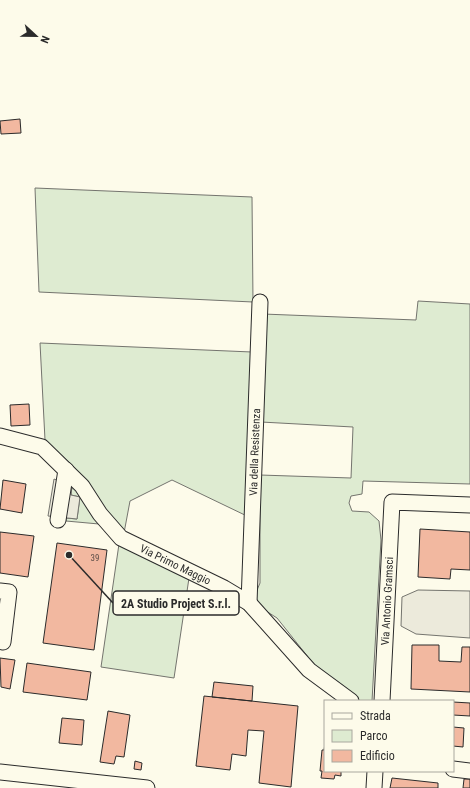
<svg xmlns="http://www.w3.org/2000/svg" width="470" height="788" viewBox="0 0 470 788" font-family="'Roboto Condensed',sans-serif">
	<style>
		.green { fill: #deebd1; stroke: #74746e }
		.parking { fill: #eceadb; stroke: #74746e }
		.building { fill: #f2b8a0; stroke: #2b2b2b }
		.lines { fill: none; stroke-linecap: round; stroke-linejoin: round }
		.minor-casing { stroke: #2b2b2b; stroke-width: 17 }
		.minor { stroke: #fdfbea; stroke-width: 15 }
		.labels { text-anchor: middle; stroke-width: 3; stroke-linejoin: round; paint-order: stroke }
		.number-label { font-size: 9px; fill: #5d4e48 }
		.street-label { font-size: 11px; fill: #2b2b2b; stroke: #fdfbea }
		.leader { fill: none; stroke: #2b2b2b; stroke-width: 1.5 }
		.callout-dot { fill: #2b2b2b; stroke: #fdfbea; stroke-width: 1.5 }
		.callout { fill: #fdfbea; stroke: #2b2b2b; stroke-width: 1.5 }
		.callout-label { font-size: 12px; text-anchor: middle; font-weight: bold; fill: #2b2b2b }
	</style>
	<rect width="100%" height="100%" fill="#fdfbea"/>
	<path class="green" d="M35 188 252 197 253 302 39 292Z
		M418 301 470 304V484L363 481 362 494 351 496 349 503 352 511 369 512 379 521 381 540 372 701H359L316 667 277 618 252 602 260 583V475L351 478 353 427 261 422 263 314 416 320Z
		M40 343 252 352 249 517 172 480 130 501 124 533 102 510 75 468 45 440Z
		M72 486 78 489 99 524 66 521V518L77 519 80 497 71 495Z
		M119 544 189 578 174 678 101 667Z"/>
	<path class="parking" d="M54 479 72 486 71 495 80 497 77 519 48 516Z
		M418 590 470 591V638L416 634 401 626 402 597Z"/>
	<path class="building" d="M20 119 21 133 1 134 0 121Z
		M29 404 30 425 11 426 10 405Z
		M3 480 26 484 22 513 0 509Z
		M420 529 470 532V570L451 569 450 579 418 577Z
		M0 532 34 536 28 577 0 573Z
		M57 543 107 550 94 650 43 643Z
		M412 645H439V661L461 662 462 647H470V692L411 689Z
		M0 658 15 660 10 689 1 687Z
		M27 663 91 672 87 700 23 692Z
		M214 682 253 686 252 701 212 697Z
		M204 696 298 706 291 787 259 783 264 731 248 730 246 756 232 754 230 770 196 766Z
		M453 702 470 703V716L453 715Z
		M108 711 130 715 124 757 116 756 114 764 100 762Z
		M62 718 84 720 82 745 59 743Z
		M453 727 464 728 463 747 453 746Z
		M325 744V771H341V776L335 775 334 779 321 778 322 771H320L322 750H324Z
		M135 761 142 763 141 770 134 769Z
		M392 778 438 783V788H390Z
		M464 779H470V788H463Z"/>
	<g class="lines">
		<defs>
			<g id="minor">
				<path id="s1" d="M0 436 42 447 82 486 100 514 121 538 224 588 249 603 309 670 351 701"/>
				<path d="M58 520 66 470"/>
				<path d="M0 591 9 592 3 642"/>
				<path id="s2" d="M249 603 260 302"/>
				<path id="s3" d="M382 701 392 502 470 505"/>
				<path d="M453 769 470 771"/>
				<path d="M0 772 147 788"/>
				<path d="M374 788 375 771"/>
			</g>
		</defs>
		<use href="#minor" class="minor-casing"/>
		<use href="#minor" class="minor"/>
	</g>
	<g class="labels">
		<g class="number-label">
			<text x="95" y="561">39</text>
		</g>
		<g class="street-label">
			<text dy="4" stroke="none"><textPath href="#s2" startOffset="151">Via della Resistenza</textPath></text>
			<text dy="4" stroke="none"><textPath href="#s1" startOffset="225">Via Primo Maggio</textPath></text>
			<text dy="4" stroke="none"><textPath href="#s3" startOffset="100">Via Antonio Gramsci</textPath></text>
		</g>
	</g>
	<path class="leader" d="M69 555L113 603"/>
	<circle class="callout-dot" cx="69" cy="555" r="4"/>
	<rect class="callout" x="113" y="591" width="126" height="24" rx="4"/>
	<g class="callout-label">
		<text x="176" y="608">2A Studio Project S.r.l.</text>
	</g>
	<rect x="324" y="700" width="130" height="72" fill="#fdfbea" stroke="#a9a89e"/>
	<rect x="332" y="713" width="20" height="6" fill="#fdfbea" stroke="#a9a89e"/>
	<text x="360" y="720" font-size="12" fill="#2b2b2b">Strada</text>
	<rect x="332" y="730" width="20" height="12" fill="#deebd1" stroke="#a9a89e"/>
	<text x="360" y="740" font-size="12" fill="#2b2b2b">Parco</text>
	<rect x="332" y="750" width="20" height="12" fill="#f2b8a0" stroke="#a9a89e"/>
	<text x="360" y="760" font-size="12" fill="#2b2b2b">Edificio</text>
	<g transform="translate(36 36) rotate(112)" stroke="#fdfbea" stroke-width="3" paint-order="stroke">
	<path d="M0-3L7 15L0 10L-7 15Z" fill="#2b2b2b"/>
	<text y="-6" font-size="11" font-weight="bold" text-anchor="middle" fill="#2b2b2b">N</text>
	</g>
</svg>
